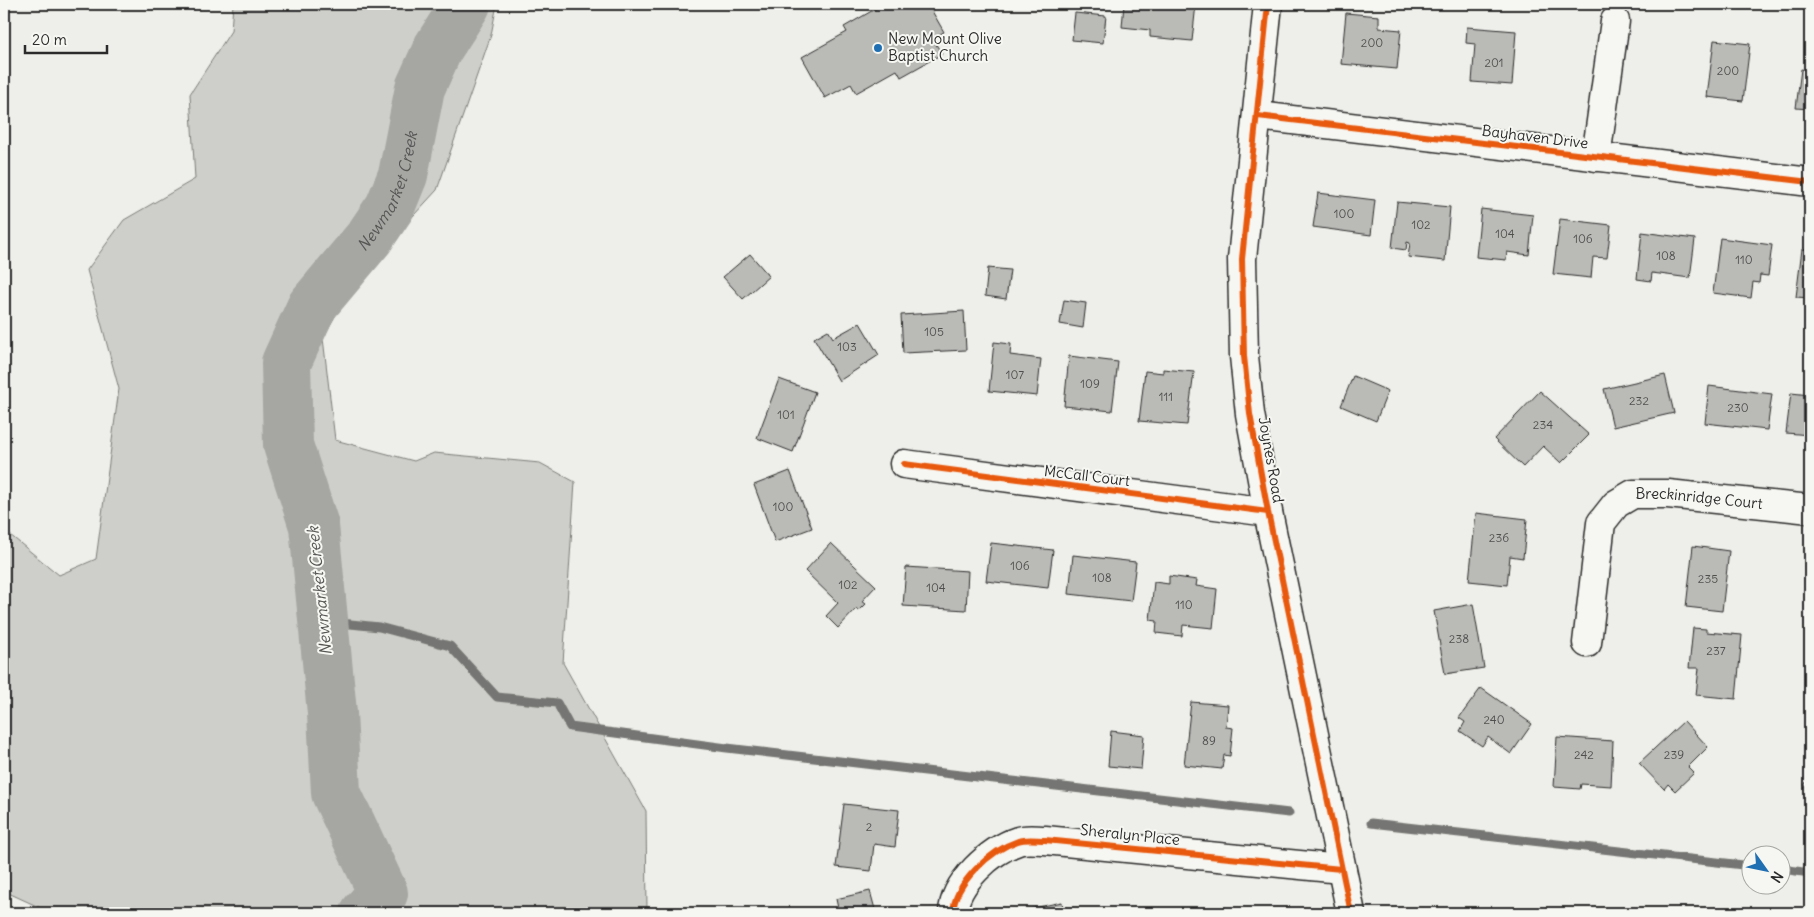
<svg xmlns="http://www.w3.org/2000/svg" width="1814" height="917" viewBox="0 0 1814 917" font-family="Delius,sans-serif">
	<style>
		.green { fill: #cececa; stroke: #7c7c7a }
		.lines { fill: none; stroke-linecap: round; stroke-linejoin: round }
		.stream { stroke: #757573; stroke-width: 9 }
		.river { stroke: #a6a6a3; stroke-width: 50 }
		.building { fill: #babab7; stroke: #2b2b2b }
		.minor-casing { stroke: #2b2b2b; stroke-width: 31 }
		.minor { stroke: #f6f6f2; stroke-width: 28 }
		.cycleway-casing { stroke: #f6f6f2; stroke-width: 9 }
		.cycleway { stroke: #e8590c; stroke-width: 6 }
		.poi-dot { fill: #1f6fb2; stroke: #f6f6f2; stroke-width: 2 }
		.labels { text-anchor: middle; stroke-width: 4; stroke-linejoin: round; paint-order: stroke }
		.number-label { font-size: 12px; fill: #4f4f4e }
		.poi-label { font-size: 15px; fill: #2b2b2b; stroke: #f6f6f2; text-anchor: start }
		.street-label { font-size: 15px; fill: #2b2b2b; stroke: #f6f6f2 }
		.water-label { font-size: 16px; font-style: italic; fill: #565655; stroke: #f6f6f2 }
	</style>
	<rect width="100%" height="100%" fill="#eeeeea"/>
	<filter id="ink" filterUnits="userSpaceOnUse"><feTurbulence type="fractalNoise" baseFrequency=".02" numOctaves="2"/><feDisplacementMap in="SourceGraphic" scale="10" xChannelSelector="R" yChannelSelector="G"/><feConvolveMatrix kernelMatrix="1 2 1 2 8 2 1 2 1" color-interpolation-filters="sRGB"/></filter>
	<g filter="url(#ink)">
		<path class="green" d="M233 4H497L491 35 437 190 357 277 323 338 335 440 414 461 434 453 540 463 575 482 563 663 646 811 647 913H52L4 891V530L59 575 96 559 119 389 87 270 124 220 195 179 190 94 231 31Z"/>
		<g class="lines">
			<path class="stream" d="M322 621 379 627 450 646 497 697 557 703 570 727 727 748 1289 813
				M1371 823 1752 866
				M1782 869 1810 873"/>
			<path class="river" id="s1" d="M365 913 383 893 336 793 332 713 314 526 288 445 286 363 312 306 369 238 390 207 403 175 420 88 438 48 466 4"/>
		</g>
		<path class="building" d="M893 4H928L944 32 932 38 942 54 901 77 897 70 856 93 851 84 825 98 802 57 847 32 844 27 882 5 885 8Z
			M1124 4H1196L1192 41 1150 37V30L1122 27Z
			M1075 13 1106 16 1103 43 1072 40Z
			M1346 13 1379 16V28L1401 30 1397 69 1341 64Z
			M1467 27 1516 31 1512 85 1472 82 1475 44 1466 43Z
			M1714 40 1750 44 1743 101 1707 97Z
			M1801 69 1810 71V109L1796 108Z
			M1318 193 1375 200 1371 235 1313 227Z
			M1397 202 1450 207 1445 261 1408 257 1410 243 1407 242 1406 250 1392 248Z
			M1481 209 1533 215 1529 255 1507 252 1506 260 1476 257Z
			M1560 219 1611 225 1607 258 1593 257 1591 278 1553 274Z
			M1642 232 1695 239 1690 278 1652 273 1651 281 1637 279Z
			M1720 238 1772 245 1768 276 1760 275 1759 283 1753 282 1751 298 1713 293Z
			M1802 249 1810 250V298L1796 297Z
			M750 254 769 276 743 299 723 277Z
			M988 268 1010 270 1006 299 985 296Z
			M1064 300 1086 303 1083 328 1060 324Z
			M964 311 966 350 903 353 901 315Z
			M860 323 879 355 839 381 814 338 828 330 833 338Z
			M994 342 1011 344 1010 355 1041 359 1037 396 989 391Z
			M1069 356 1118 362 1112 411 1064 406Z
			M1163 369 1194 372 1187 425 1139 421 1145 371 1163 373Z
			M1665 375 1674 413 1613 427 1604 389Z
			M1353 376 1388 391 1376 421 1341 406Z
			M779 379 815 392 793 452 757 438Z
			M1709 386 1772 394 1767 430 1705 423Z
			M1540 391 1589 435 1561 463 1543 446 1523 467 1494 439Z
			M1791 393 1810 395V435L1786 433Z
			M790 471 812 528 775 542 754 485Z
			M1476 513 1527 519 1523 558 1510 556 1507 585 1469 581Z
			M831 543 876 586 862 601 866 604 859 611 856 609 838 628 826 616 838 603 805 571Z
			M991 543 1053 550 1048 588 986 581Z
			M1693 546 1729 551 1722 611 1686 607Z
			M1073 555 1136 562 1131 601 1069 594Z
			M906 567 968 571 966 610 903 606Z
			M1169 576 1197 580 1196 586 1217 589 1213 628 1183 625 1182 636 1156 633 1157 621 1150 620 1154 582 1169 584Z
			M1473 604 1484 668 1445 674 1434 611Z
			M1693 628 1706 629V632L1742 635 1736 699 1696 695 1699 668H1689Z
			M1481 688 1532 724 1511 754 1488 737 1482 746 1460 731 1465 722 1459 718Z
			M1191 702 1228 705 1226 727 1233 728 1230 756 1224 755 1222 769 1184 765Z
			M1684 721 1708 747 1688 767 1694 773 1675 791 1668 784 1664 789 1639 763Z
			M1111 731 1144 735 1141 769 1108 766Z
			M1557 737 1613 741 1611 786 1581 784 1580 789 1554 787Z
			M1810 777V789L1804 785Z
			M844 804 899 810 895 847 874 844 871 871 836 867Z
			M870 891 876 913H839L836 899Z
			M1062 902 1064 913H1025L1024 910Z"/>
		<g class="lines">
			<defs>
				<g id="minor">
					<path d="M1268 4 1242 259 1244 356 1250 414 1268 512 1351 913"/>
					<path d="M1258 116 1810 182"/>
					<path d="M1596 157 1615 21"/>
					<path d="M904 464 1268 512"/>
					<path id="s2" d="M1587 643 1601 523 1616 504 1633 494H1668L1810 509"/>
					<path d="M953 913C954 883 991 850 1018 841 1026 838 1037 840 1045 840L1341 869"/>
				</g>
			</defs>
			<use href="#minor" class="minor-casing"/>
			<use href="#minor" class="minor"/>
			<defs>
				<path id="cycleway" d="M1268 4 1242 259 1244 356 1250 414 1268 512 1351 913
					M1258 116 1810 182
					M904 464 1268 512
					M953 913C954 883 991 850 1018 841 1026 838 1037 840 1045 840L1341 869"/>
			</defs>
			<use href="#cycleway" class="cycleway-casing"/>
			<use href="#cycleway" class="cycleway"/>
		</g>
	</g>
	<circle class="poi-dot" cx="878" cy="48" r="5"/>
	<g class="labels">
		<g class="number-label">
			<text x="1372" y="47">200</text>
			<text x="1494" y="67">201</text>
			<text x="1728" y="75">200</text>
			<text x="1344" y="218">100</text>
			<text x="1421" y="229">102</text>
			<text x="1505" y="238">104</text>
			<text x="1583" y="243">106</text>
			<text x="1666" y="260">108</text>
			<text x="1744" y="264">110</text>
			<text x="934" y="336">105</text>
			<text x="847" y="351">103</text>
			<text x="1015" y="379">107</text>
			<text x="1090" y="388">109</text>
			<text x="1166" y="401">111</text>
			<text x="1639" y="405">232</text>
			<text x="1738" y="412">230</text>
			<text x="786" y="419">101</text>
			<text x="1543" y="429">234</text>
			<text x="783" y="511">100</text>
			<text x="1499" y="542">236</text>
			<text x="1020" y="570">106</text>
			<text x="1102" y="582">108</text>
			<text x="1708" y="583">235</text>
			<text x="848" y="589">102</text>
			<text x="936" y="592">104</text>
			<text x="1184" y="609">110</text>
			<text x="1459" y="643">238</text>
			<text x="1716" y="655">237</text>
			<text x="1494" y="724">240</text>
			<text x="1209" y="745">89</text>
			<text x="1584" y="759">242</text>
			<text x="1674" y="759">239</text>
			<text x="869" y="831">2</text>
		</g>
		<g class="poi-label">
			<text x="888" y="44">New Mount Olive<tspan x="888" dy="17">Baptist Church</tspan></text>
		</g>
		<g class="street-label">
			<text transform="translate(1535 137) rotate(7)" y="5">Bayhaven Drive</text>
			<text transform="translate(1271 460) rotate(80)" y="5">Joynes Road</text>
			<text transform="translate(1087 476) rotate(7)" y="5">McCall Court</text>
			<text dy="5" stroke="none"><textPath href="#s2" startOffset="231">Breckinridge Court</textPath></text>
			<text transform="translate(1130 835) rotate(6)" y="5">Sheralyn Place</text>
		</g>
		<g class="water-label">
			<text dy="6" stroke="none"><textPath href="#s1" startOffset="775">Newmarket Creek</textPath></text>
			<text transform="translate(319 591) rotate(-96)" y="6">Newmarket Creek</text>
		</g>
	</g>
	<rect width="1814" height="917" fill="none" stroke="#f6f6f2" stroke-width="20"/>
	<rect x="10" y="10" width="1794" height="897" fill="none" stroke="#2b2b2b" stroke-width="2" filter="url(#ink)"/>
	<g transform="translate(1766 870) rotate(123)"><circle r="24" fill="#f6f6f2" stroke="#a5a5a2"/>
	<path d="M0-4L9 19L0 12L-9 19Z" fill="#1f6fb2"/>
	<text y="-8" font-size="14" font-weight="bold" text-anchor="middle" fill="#2b2b2b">N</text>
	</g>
	<path d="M25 45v8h82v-8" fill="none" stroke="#2b2b2b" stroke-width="2.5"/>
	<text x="32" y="45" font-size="15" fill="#2b2b2b" stroke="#f6f6f2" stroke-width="4" paint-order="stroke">20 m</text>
</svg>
